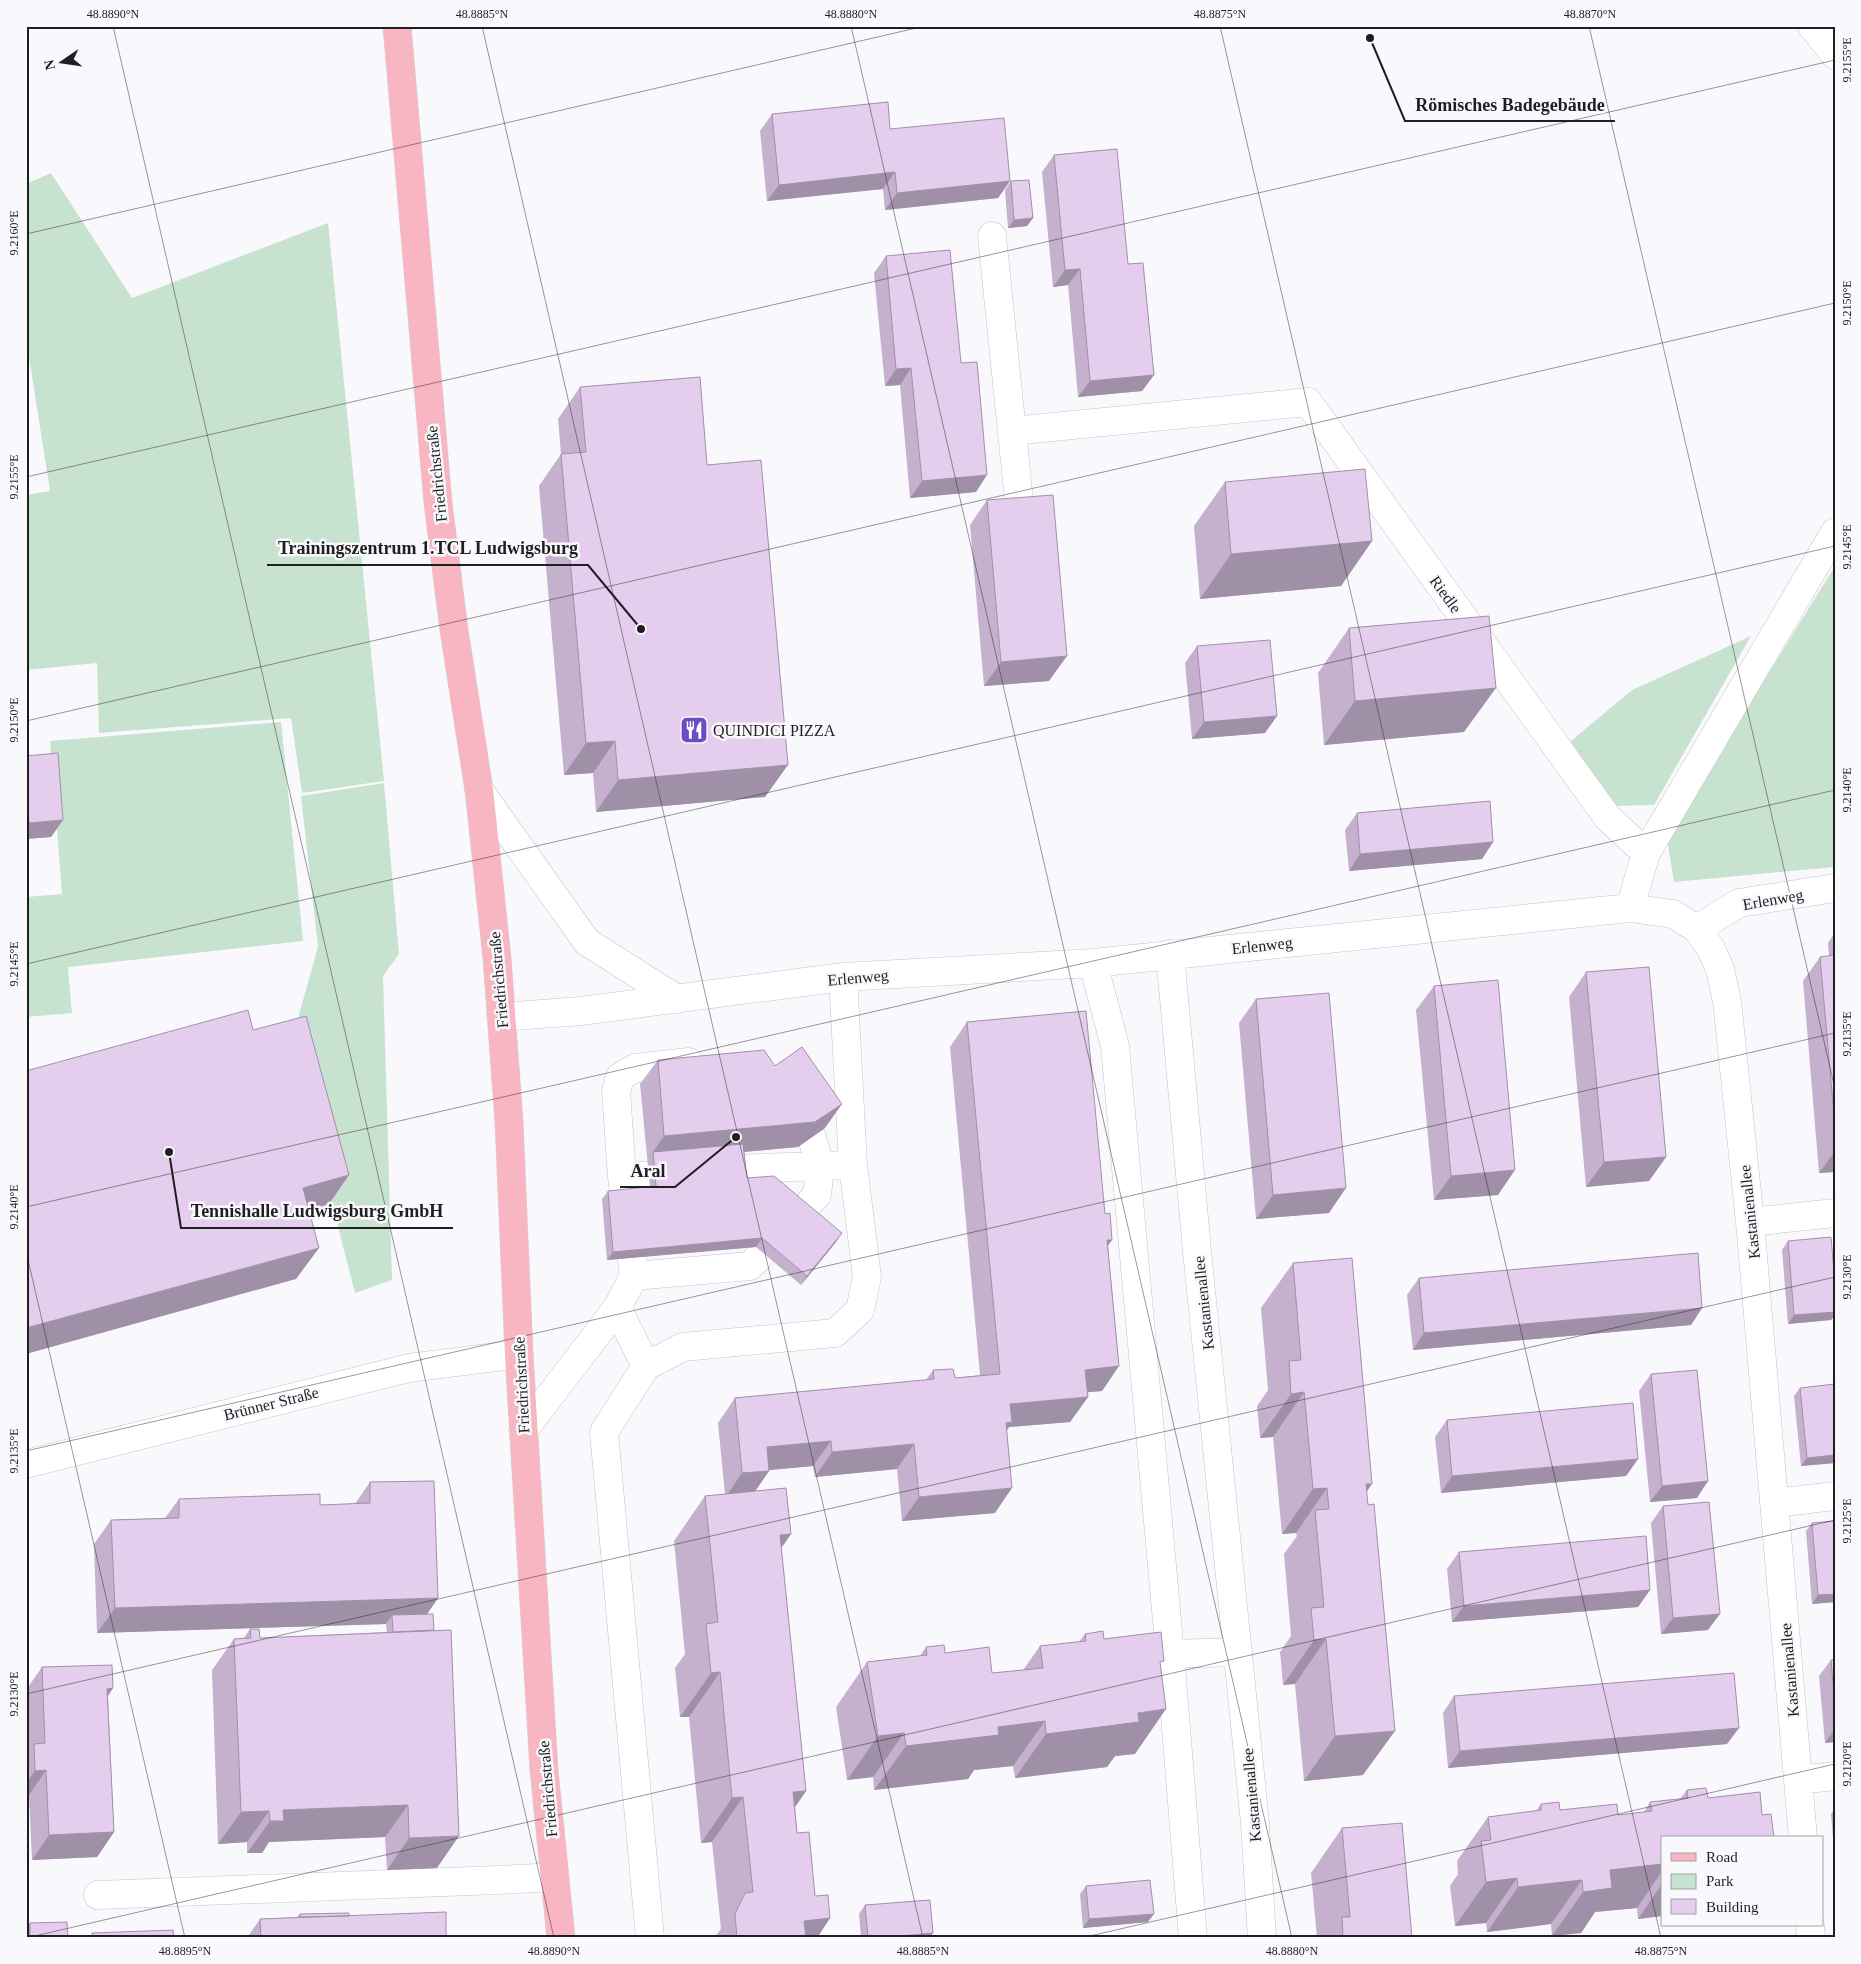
<svg xmlns="http://www.w3.org/2000/svg" width="1861" height="1964" viewBox="0 0 1861 1964" font-family="'Times New Roman',serif">
	<style>
		.green { fill: #c7e3cf }
		.lines { fill: none; stroke-linecap: round; stroke-linejoin: round }
		.minor-casing { stroke: #c4c4c8; stroke-width: 29 }
		.major-casing { stroke: #d7d7d7; stroke-width: 29 }
		.minor { stroke: #fff; stroke-width: 28 }
		.major { stroke: #f7b6c1; stroke-width: 28 }
		.wall { fill: #c5b0cd }
		.shaded-wall { fill: #a090a7 }
		.building { fill: #e5cdee; stroke: #a090a7 }
		.ticks { fill: none; stroke: #1f1f21; stroke-width: 1; stroke-opacity: 0.45 }
		.labels { text-anchor: middle; stroke-width: 5; stroke-linejoin: round; paint-order: stroke }
		.street-label { font-size: 16px; fill: #1f1f21; stroke: #f9f9fd }
		.poi-label { font-size: 16px; fill: #1f1f21; stroke: #f9f9fd; text-anchor: start }
		.leader { fill: none; stroke: #1f1f21; stroke-width: 2 }
		.callout-dot { fill: #1f1f21; stroke: #f9f9fd; stroke-width: 2 }
		.callout-label { font-size: 18px; text-anchor: middle; font-weight: bold; fill: #1f1f21; stroke: #f9f9fd; stroke-width: 5; stroke-linejoin: round; paint-order: stroke }
		.neatline { fill: none; stroke: #1f1f21; stroke-width: 2 }
		.ticks-label { font-size: 12px; text-anchor: middle; fill: #1f1f21 }
	</style>
	<rect width="100%" height="100%" fill="#f9f9fd"/>
	<path class="green" d="M51 173 132 298 328 223 384 781 302 793 291 718 99 733 97 663 26 670V495L50 491 26 338V184Z
		M1835 566V867L1674 882 1667 838Z
		M1751 636 1654 805 1611 806 1566 745 1632 690Z
		M281 722 303 941 68 967 72 1013 26 1017V897L62 894 50 741Z
		M384 783 399 954 383 976 392 1280 355 1293 291 1043 318 947 301 796Z"/>
	<g class="lines">
		<defs>
			<path id="minor" d="M1812 26 1835 55
				M992 236 1019 501
				M1012 431 1308 402 1608 818 1646 853
				M479 790 587 942 677 999
				M1630 908 1646 853 1835 532
				M1697 929 1739 903 1835 888
				M1170 954 1197 1251 1255 1823 1262 1938
				M1093 963 1115 1046 1170 1654 1193 1938
				M501 1017 581 1011 843 977 1093 963 1630 908 1673 914 1697 929 1711 949 1720 969 1727 1001 1750 1222 1803 1838
				M622 1177 616 1091 620 1077 635 1068 689 1062
				M1750 1222 1835 1213
				M634 1276 750 1266 817 1195 820 1166 812 1138
				M617 1308 646 1366
				M523 1431 617 1308 634 1276 622 1177 758 1168 853 1165
				M26 1464 409 1368 519 1354
				M1775 1503 1835 1496
				M1170 1654 1238 1652
				M1798 1780 1835 1776
				M98 1895 498 1880 555 1877
				M1810 1925 1811 1938
				M650 1938 604 1432 646 1366 683 1347 835 1333 860 1310 867 1277 853 1165 843 977"/>
			<path id="major" d="M397 26 438 503 454 630 479 790 497 958 509 1122 519 1354 544 1770 561 1938"/>
		</defs>
		<use href="#minor" class="minor-casing"/>
		<use href="#major" class="major-casing"/>
		<use href="#minor" class="minor"/>
		<use href="#major" class="major"/>
	</g>
	<path class="wall" d="M772 114 890 129 1010 181 998 198 885 210 883 189 767 201 760 131Z
		M1054 155 1128 264 1154 375 1142 391 1078 397 1068 285 1053 287 1042 172Z
		M1011 181 1033 218 1027 226 1008 228 1005 190Z
		M886 256 961 363 976 492 910 498 900 385 885 386 874 273Z
		M580 387 707 465 765 797 596 812 593 773 564 775 539 486 561 454 558 419Z
		M1225 482 1372 541 1341 586 1200 599 1194 526Z
		M987 500 1049 681 984 686 970 525Z
		M1349 628 1464 732 1324 745 1318 673Z
		M1197 646 1265 733 1192 739 1185 663Z
		M26 756 63 820 51 837 26 839Z
		M1357 813 1493 842 1482 859 1349 871 1345 830Z
		M1834 934 1835 1172 1819 1173 1803 981 1820 957 1829 956 1828 943Z
		M1586 972 1666 1157 1649 1181 1586 1187 1569 997Z
		M1434 986 1498 1195 1434 1200 1416 1010Z
		M1256 999 1329 1213 1256 1219 1239 1023Z
		M967 1022 1108 1246 1119 1366 1102 1391 1087 1392 1088 1397 1070 1422 1009 1427 1007 1430 995 1513 902 1521 897 1469 815 1477 813 1466 769 1470V1471L755 1491 791 1534 781 1548 806 1791 795 1807 797 1833 815 1896 830 1918 817 1938H714L721 1929 712 1842 701 1843 689 1717H680L675 1668 685 1654 674 1541 705 1496 725 1494 718 1423 735 1398 926 1380 933 1370 955 1378 980 1375 950 1047Z
		M658 1060 775 1066 825 1128 798 1147 744 1152 747 1178 836 1242 801 1285 756 1247 607 1260 602 1199 608 1191 650 1187 640 1084Z
		M1788 1241 1835 1283V1315L1831 1320 1788 1324 1782 1250Z
		M1293 1263 1367 1491 1363 1775 1304 1781 1295 1684 1283 1685 1280 1652 1291 1636 1284 1554 1297 1536 1296 1533 1282 1534 1273 1437 1260 1438 1257 1406 1268 1390 1261 1308Z
		M1419 1278 1702 1308 1691 1325 1413 1350 1407 1295Z
		M1651 1374 1697 1498 1650 1502 1639 1391Z
		M1835 1384V1463L1801 1466 1794 1396 1800 1388Z
		M1447 1420 1638 1459 1626 1476 1441 1493 1435 1437Z
		M370 1482 438 1598 427 1614 437 1868 387 1870 385 1837 269 1842 262 1853H247V1842L218 1844 212 1670 234 1639 244 1638 250 1629 260 1638 387 1632 386 1624 97 1633 94 1544 111 1520 165 1518 179 1499 320 1505 355 1504Z
		M1663 1506 1708 1630 1661 1634 1651 1523Z
		M1835 1521V1602L1812 1604 1806 1531 1812 1523Z
		M1459 1552 1650 1590 1638 1607 1452 1622 1447 1569Z
		M1085 1634 1104 1639 1161 1666 1135 1754 1115 1756 1107 1767 1015 1778 1013 1766 974 1770 968 1779 874 1790 873 1777 847 1780 836 1707 867 1662 920 1656 926 1647 945 1653 992 1673 1023 1670 1040 1646 1079 1642Z
		M1835 1659V1742L1825 1743 1819 1676 1831 1660Z
		M42 1667 113 1688 108 1696 114 1832 97 1857 32 1860 29 1795H26V1755L27 1754 26 1690Z
		M1454 1696 1727 1744 1448 1768 1443 1713Z
		M1706 1788 1662 1838V1916L1638 1919 1637 1908 1595 1912 1581 1933 1552 1936 1551 1924 1487 1932 1486 1923 1455 1926 1450 1886 1458 1874 1457 1861 1488 1817 1536 1811 1541 1804 1560 1810 1618 1815 1644 1812 1650 1802 1680 1799 1687 1790Z
		M1835 1808V1863L1831 1814Z
		M1342 1828 1412 1938H1317L1311 1873Z
		M1086 1886 1148 1922 1083 1928 1080 1894Z
		M865 1905 930 1938H861L859 1914Z
		M300 1914 349 1916 446 1938H247L260 1919 297 1917Z
		M30 1923 68 1938H26V1928Z"/>
	<path class="shaded-wall" d="M895 172 883 189 767 201 779 185Z
		M1010 181 998 198 885 210 897 193Z
		M1033 218 1027 226 1008 228 1014 220Z
		M1080 269 1068 285 1053 287 1065 270Z
		M911 368 900 385 885 386 896 369Z
		M1154 375 1142 391 1078 397 1090 381Z
		M987 475 976 492 910 498 922 481Z
		M1372 541 1341 586 1200 599 1231 554Z
		M1067 656 1049 681 984 686 1001 662Z
		M1496 688 1464 732 1324 745 1355 701Z
		M1277 716 1265 733 1192 739 1204 722Z
		M615 741 593 773 564 775 586 743Z
		M788 765 765 797 596 812 618 780Z
		M63 820 51 837 26 839V827L29 823Z
		M1493 842 1482 859 1349 871 1360 854Z
		M842 1104 825 1128 798 1147 654 1160 653 1152 664 1136Z
		M1835 1151V1172L1819 1173Z
		M1666 1157 1649 1181 1586 1187 1604 1162Z
		M1515 1170 1498 1195 1434 1200 1451 1176Z
		M349 1175 327 1207 280 1220 303 1188Z
		M1346 1188 1329 1213 1256 1219 1273 1195Z
		M842 1233 836 1242 801 1285 807 1276Z
		M762 1238 756 1247 607 1260 613 1252Z
		M1107 1240H1112L1095 1265Z
		M319 1248 296 1279 26 1354V1328Z
		M1702 1308 1691 1325 1413 1350 1424 1333Z
		M1835 1312V1315L1831 1320 1788 1324 1794 1315Z
		M1119 1366 1102 1391 1068 1394 1085 1370Z
		M1304 1392 1273 1437 1260 1438 1291 1394Z
		M1088 1397 1070 1422 1009 1427 995 1447 1010 1404Z
		M831 1441 813 1466 750 1472 767 1447Z
		M914 1444 897 1469 815 1477 832 1452Z
		M1835 1455V1463L1801 1466 1807 1458Z
		M1638 1459 1626 1476 1441 1493 1452 1476Z
		M769 1471 752 1496 725 1498 742 1473Z
		M1708 1481 1697 1498 1650 1502 1662 1486Z
		M1366 1484H1372L1341 1529Z
		M1012 1488 995 1513 902 1521 919 1497Z
		M1327 1488 1296 1533 1282 1534 1313 1489Z
		M791 1534 760 1579 780 1535Z
		M1650 1590 1638 1607 1452 1622 1464 1606Z
		M1835 1594V1602L1812 1604 1818 1595Z
		M438 1598 421 1623 392 1615 386 1624 97 1633 115 1608Z
		M1720 1614 1708 1630 1661 1634 1673 1618Z
		M1326 1639 1295 1684 1283 1685 1314 1640Z
		M720 1672 689 1717H680L711 1673Z
		M113 1688 96 1713 107 1689Z
		M1166 1709 1135 1754 1115 1756 1107 1767 1015 1778 1046 1734 1138 1713Z
		M1045 1721 1013 1766 974 1770 968 1779 874 1790 906 1746 998 1727Z
		M1739 1728 1727 1744 1448 1768 1460 1751Z
		M1835 1729V1742L1825 1743Z
		M1395 1731 1363 1775 1304 1781 1335 1736Z
		M904 1733 873 1777 847 1780 878 1736Z
		M46 1770 29 1795H26V1783L35 1771Z
		M806 1791 775 1836 793 1792Z
		M743 1797 712 1842 701 1843 732 1798Z
		M408 1805 385 1837 269 1842 262 1853H247L270 1821 283 1810Z
		M269 1811 247 1842 218 1844 241 1812Z
		M114 1832 97 1857 32 1860 49 1835Z
		M459 1836 437 1868 387 1870 409 1838Z
		M1662 1864V1871L1637 1908 1595 1912 1581 1933 1552 1936 1583 1892 1610 1870Z
		M1517 1878 1486 1923 1455 1926 1486 1882Z
		M1582 1880 1551 1924 1487 1932 1518 1887Z
		M1662 1884V1916L1638 1919Z
		M1154 1914 1148 1922 1083 1928 1089 1919Z
		M830 1918 817 1938H793L804 1921Z
		M933 1933 930 1938H881Z"/>
	<path class="building" d="M888 102 890 129 1004 118 1010 181 897 193 895 172 779 185 772 114Z
		M1117 149 1128 264 1143 263 1154 375 1090 381 1080 269 1065 270 1054 155Z
		M1029 180 1033 218 1014 220 1011 181Z
		M950 250 961 363 977 362 987 475 922 481 911 368 896 369 886 256Z
		M700 377 707 465 761 460 788 765 618 780 615 741 586 743 561 454 586 452 580 387Z
		M1365 469 1372 541 1231 554 1225 482Z
		M1053 495 1067 656 1001 662 987 500Z
		M1489 616 1496 688 1355 701 1349 628Z
		M1270 640 1277 716 1204 722 1197 646Z
		M58 753 63 820 29 823 26 782V756Z
		M1490 801 1493 842 1360 854 1357 813Z
		M1835 955V1126L1820 957Z
		M1649 967 1666 1157 1604 1162 1586 972Z
		M1498 980 1515 1170 1451 1176 1434 986Z
		M1329 993 1346 1188 1273 1195 1256 999Z
		M248 1010 253 1030 306 1016 349 1175 303 1188 319 1248 26 1328V1071Z
		M1086 1011 1105 1214 1110 1213 1112 1240H1107L1119 1366 1085 1370 1088 1397 1010 1404 1012 1422 1006 1423 1012 1488 919 1497 914 1444 832 1452 831 1441 767 1447 769 1471 742 1473 735 1398 934 1379 933 1370 953 1369 955 1378 1000 1374 967 1022Z
		M802 1047 842 1104 815 1122 664 1136 658 1060 764 1050 775 1066Z
		M743 1144 747 1178 774 1176 842 1233 807 1276 762 1238 613 1252 608 1191 656 1186 653 1152Z
		M1831 1237 1835 1283V1312L1794 1315 1788 1241Z
		M1698 1253 1702 1308 1424 1333 1419 1278Z
		M1352 1258 1372 1484H1366L1368 1505 1374 1504 1395 1731 1335 1736 1326 1639 1314 1640 1311 1608 1324 1607 1315 1510 1329 1509 1327 1488 1313 1489 1304 1392 1291 1394 1289 1361 1301 1360 1293 1263Z
		M1697 1370 1708 1481 1662 1486 1651 1374Z
		M1835 1384V1455L1807 1458 1800 1388Z
		M1633 1403 1638 1459 1452 1476 1447 1420Z
		M434 1481 438 1598 115 1608 111 1520 179 1518V1499L320 1494V1505L370 1503V1482Z
		M786 1488 791 1534 780 1535 806 1791 793 1792 797 1833 809 1832 815 1896 828 1895 830 1918 804 1921 806 1938H737L735 1914 745 1893 753 1892 743 1797 732 1798 720 1672 711 1673 706 1624 718 1622 705 1496Z
		M1709 1502 1720 1614 1673 1618 1663 1506Z
		M1835 1521V1594L1818 1595 1812 1523Z
		M1646 1536 1650 1590 1464 1606 1459 1552Z
		M433 1614 434 1630 393 1632 392 1615Z
		M250 1629H259L260 1638 451 1630 459 1836 409 1838 408 1805 283 1810 284 1821H270L269 1811 241 1812 234 1639 251 1638Z
		M1103 1631 1104 1639 1161 1632 1164 1661 1160 1662 1166 1709 1138 1713 1139 1722 1046 1734 1045 1721 998 1727 999 1735 906 1746 904 1733 878 1736 867 1662 927 1655 926 1647 944 1645 945 1653 989 1647 992 1673 1043 1668 1040 1646 1086 1641 1085 1634Z
		M1835 1659V1707L1831 1660Z
		M112 1665 113 1688 107 1689 114 1832 49 1835 46 1770 35 1771 34 1744 45 1743 42 1667Z
		M1734 1673 1739 1728 1460 1751 1454 1696Z
		M1706 1788 1708 1798 1760 1792 1762 1815 1771 1814 1774 1838H1662V1864L1610 1870 1612 1888 1583 1892 1582 1880 1518 1887 1517 1878 1486 1882 1481 1841 1491 1840 1488 1817 1541 1810V1804L1559 1802 1560 1810 1617 1804 1618 1815 1652 1811 1650 1802 1688 1798 1687 1790Z
		M1402 1823 1412 1938H1343L1342 1917H1350L1342 1828Z
		M1150 1880 1154 1914 1089 1919 1086 1886Z
		M930 1900 933 1933 881 1938H868L865 1905Z
		M446 1912V1938H261L260 1919Z
		M349 1913V1916L300 1917V1914Z
		M67 1922 68 1938H30V1923Z
		M173 1930 174 1938H93L92 1933Z"/>
	<path class="ticks" d="M113 26 554 1938M482 26 923 1938M851 26 1292 1938M1220 26 1661 1938M1589 26 1835 1089M26 234 925 26M26 477 1835 60M26 721 1835 303M26 964 1835 546M26 1207 1835 790M26 1251 185 1938M26 1451 1835 1033M26 1694 1835 1277M26 1938 1835 1520M1081 1938 1835 1764"/>
	<defs>
		<symbol id="restaurant-square" viewBox="-11 -11 22 22"><rect x="-9" y="-9" width="18" height="18" rx="4" fill="#6b4cc5" stroke="#f9f9fd"/><path d="M-5-6h1v4h1v-4h1v4h1v-4h1v5L-1.5 .5V6h-2V.5L-5-1ZM5-6V6H3V1.5H1.5Q1.5-4 5-6Z" fill="#fff"/></symbol>
	</defs>
	<g fill-rule="evenodd">
		<use href="#restaurant-square" x="678" y="714" width="32" height="32"/>
	</g>
	<g class="labels">
		<g class="street-label">
			<text transform="translate(436 474) rotate(-96)" y="6">Friedrichstraße</text>
			<text transform="translate(1446 594) rotate(54)" y="6">Riedle</text>
			<text transform="translate(1773 899) rotate(-10)" y="6">Erlenweg</text>
			<text transform="translate(1262 945) rotate(-6)" y="6">Erlenweg</text>
			<text transform="translate(858 977) rotate(-5)" y="6">Erlenweg</text>
			<text transform="translate(498 980) rotate(-95)" y="6">Friedrichstraße</text>
			<text transform="translate(1749 1212) rotate(-96)" y="6">Kastanienallee</text>
			<text transform="translate(1203 1303) rotate(-96)" y="6">Kastanienallee</text>
			<text transform="translate(521 1385) rotate(-93)" y="6">Friedrichstraße</text>
			<text transform="translate(271 1403) rotate(-14)" y="6">Brünner Straße</text>
			<text transform="translate(1789 1670) rotate(-95)" y="6">Kastanienallee</text>
			<text transform="translate(547 1789) rotate(-95)" y="6">Friedrichstraße</text>
			<text transform="translate(1251 1795) rotate(-95)" y="6">Kastanienallee</text>
		</g>
		<g class="poi-label">
			<text x="713" y="736">QUINDICI PIZZA</text>
		</g>
	</g>
	<path class="leader" d="M1370 38L1405 121H1615M641 629L588 565H267M736 1137L675 1187H620M169 1152L181 1228H453"/>
	<g class="callout-dot">
		<circle cx="1370" cy="38" r="5"/>
		<circle cx="641" cy="629" r="5"/>
		<circle cx="736" cy="1137" r="5"/>
		<circle cx="169" cy="1152" r="5"/>
	</g>
	<g class="callout-label">
		<text x="1510" y="111">Römisches Badegebäude</text>
		<text x="428" y="554">Trainingszentrum 1.TCL Ludwigsburg</text>
		<text x="648" y="1177">Aral</text>
		<text x="317" y="1217">Tennishalle Ludwigsburg GmbH</text>
	</g>
	<rect width="1861" height="1964" fill="none" stroke="#f9f9fd" stroke-width="55"/>
	<rect x="1661" y="1836" width="162" height="90" fill="#f9f9fd" stroke="#a2a2a5"/>
	<rect x="1671" y="1853" width="25" height="8" fill="#f7b6c1" stroke="#a2a2a5"/>
	<text x="1706" y="1862" font-size="15" fill="#1f1f21">Road</text>
	<rect x="1671" y="1874" width="25" height="15" fill="#c7e3cf" stroke="#a2a2a5"/>
	<text x="1706" y="1886" font-size="15" fill="#1f1f21">Park</text>
	<rect x="1671" y="1899" width="25" height="15" fill="#e5cdee" stroke="#a2a2a5"/>
	<text x="1706" y="1912" font-size="15" fill="#1f1f21">Building</text>
	<g transform="translate(62 62) rotate(257)" stroke="#f9f9fd" stroke-width="4" paint-order="stroke">
	<path d="M0-4L9 19L0 12L-9 19Z" fill="#1f1f21"/>
	<text y="-8" font-size="14" font-weight="bold" text-anchor="middle" fill="#1f1f21">N</text>
	</g>
	<rect x="28" y="28" width="1806" height="1908" class="neatline"/>
	<g class="ticks-label">
		<text x="113" y="18">48.8890°N</text>
		<text x="482" y="18">48.8885°N</text>
		<text x="851" y="18">48.8880°N</text>
		<text x="1220" y="18">48.8875°N</text>
		<text x="1590" y="18">48.8870°N</text>
		<text transform="translate(1847 60) rotate(-90)" y="4">9.2155°E</text>
		<text transform="translate(14 233) rotate(-90)" y="4">9.2160°E</text>
		<text transform="translate(1847 303) rotate(-90)" y="4">9.2150°E</text>
		<text transform="translate(14 477) rotate(-90)" y="4">9.2155°E</text>
		<text transform="translate(1847 547) rotate(-90)" y="4">9.2145°E</text>
		<text transform="translate(14 720) rotate(-90)" y="4">9.2150°E</text>
		<text transform="translate(1847 790) rotate(-90)" y="4">9.2140°E</text>
		<text transform="translate(14 964) rotate(-90)" y="4">9.2145°E</text>
		<text transform="translate(1847 1034) rotate(-90)" y="4">9.2135°E</text>
		<text transform="translate(14 1207) rotate(-90)" y="4">9.2140°E</text>
		<text transform="translate(1847 1277) rotate(-90)" y="4">9.2130°E</text>
		<text transform="translate(14 1451) rotate(-90)" y="4">9.2135°E</text>
		<text transform="translate(1847 1521) rotate(-90)" y="4">9.2125°E</text>
		<text transform="translate(14 1694) rotate(-90)" y="4">9.2130°E</text>
		<text transform="translate(1847 1764) rotate(-90)" y="4">9.2120°E</text>
		<text x="185" y="1955">48.8895°N</text>
		<text x="554" y="1955">48.8890°N</text>
		<text x="923" y="1955">48.8885°N</text>
		<text x="1292" y="1955">48.8880°N</text>
		<text x="1661" y="1955">48.8875°N</text>
	</g>
</svg>
